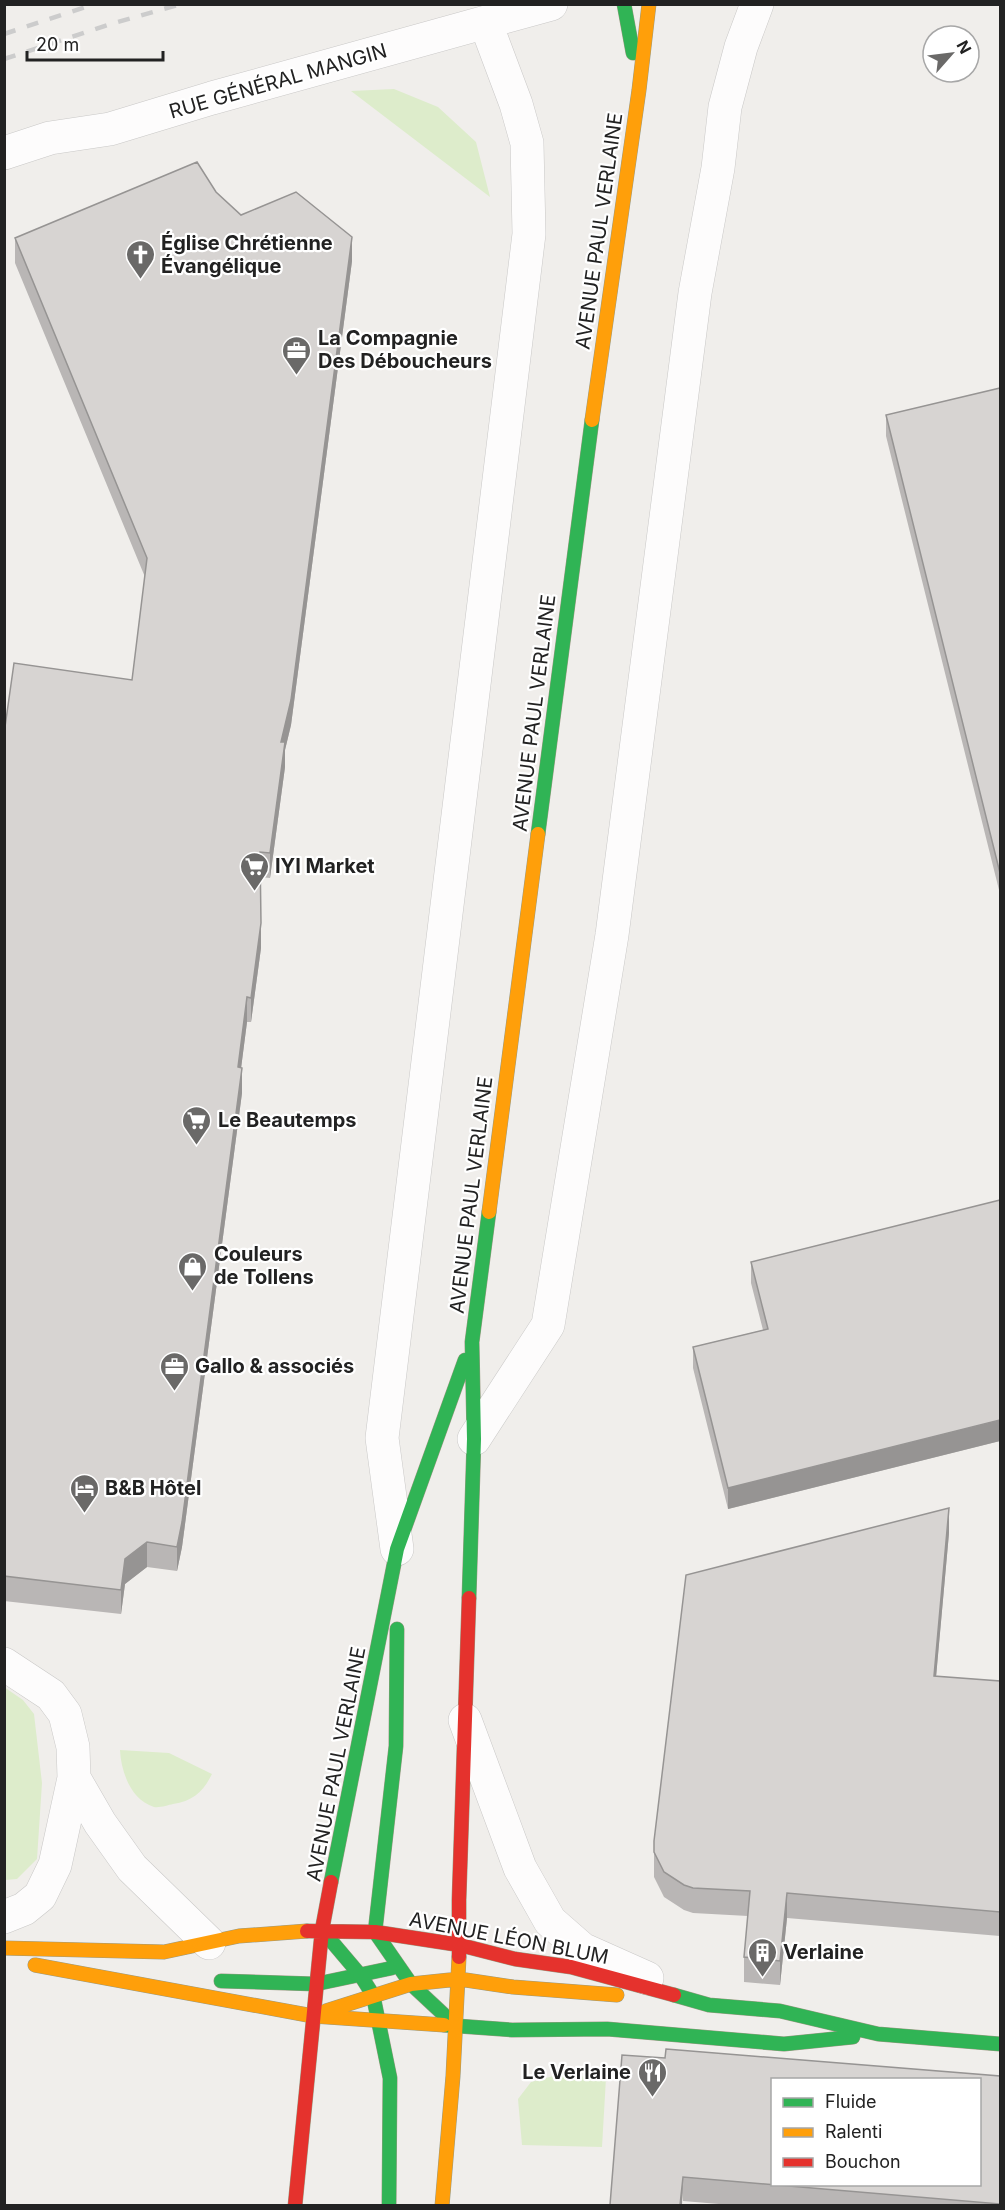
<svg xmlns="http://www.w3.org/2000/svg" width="1005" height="2210" viewBox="0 0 1005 2210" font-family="Inter,sans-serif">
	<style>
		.grass { fill: #ddeccb }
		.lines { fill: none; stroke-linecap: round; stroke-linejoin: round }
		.street-casing { stroke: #c9c8c7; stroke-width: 34 }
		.fast-casing { stroke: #999a82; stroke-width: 15 }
		.slow-casing { stroke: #999a82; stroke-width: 15 }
		.jam-casing { stroke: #999a82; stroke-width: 15 }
		.street { stroke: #fdfcfc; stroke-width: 33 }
		.fast { stroke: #30b455; stroke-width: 14 }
		.slow { stroke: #ff9f0a; stroke-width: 14 }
		.jam { stroke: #e5322d; stroke-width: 14 }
		.rail { stroke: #ccc; stroke-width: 4.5; stroke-dasharray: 12 12; stroke-linecap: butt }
		.wall { fill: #b9b6b5 }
		.shaded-wall { fill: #969493 }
		.building { fill: #d7d4d2; stroke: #969493; stroke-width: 1.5; fill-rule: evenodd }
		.labels { text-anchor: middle; stroke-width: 4.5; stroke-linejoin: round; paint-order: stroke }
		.street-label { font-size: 20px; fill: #222; stroke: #fff }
		.poi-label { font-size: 20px; font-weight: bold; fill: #222; stroke: #fff; text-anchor: start }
	</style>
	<rect width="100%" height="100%" fill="#f0eeeb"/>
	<path class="grass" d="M394 89 438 107 476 142 490 197 351 91Z
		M4 1687 23 1700 34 1714 42 1783 37 1859 17 1879 5 1880Z
		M120 1750 169 1753 212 1774C203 1792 193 1801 173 1804 168 1805 160 1808 154 1807 131 1800 121 1772 120 1750Z
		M557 2075 606 2078 602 2147 522 2145 518 2099 531 2082Z"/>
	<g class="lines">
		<defs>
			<path id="street" d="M4 153 50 138 110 129 212 98 551 4
				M474 1439 548 1325 612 935 695 293 718 168 725 107 741 47 757 4
				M397 1549 382 1438 529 234 527 143 516 104 486 24
				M4 1664 51 1695 65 1714 73 1747 74 1778 55 1865 40 1896 24 1909 4 1917
				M465 1720 520 1868 550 1921 582 1949 647 1978
				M74 1778 100 1823 132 1868 209 1943"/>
			<path id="fast" d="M624 4 633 53
				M538 834 592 420
				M469 1598 474 1439 472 1342 489 1212
				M397 1629 396 1746 375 1932 411 1984 456 2026
				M331 1882 397 1549 465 1360
				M322 1930 361 1976 373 1995 390 2078 389 2206
				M221 1981 316 1984 392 1968
				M674 1995 709 2005 780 2011 878 2034 1000 2044
				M444 2025 512 2030 607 2029 784 2044 853 2037"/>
			<path id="slow" d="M592 420 639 90 649 4
				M489 1212 538 834
				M4 1948 164 1952 239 1936 307 1931
				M35 1965 313 2016 444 2025
				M326 2011 411 1984 459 1979 513 1987 617 1995
				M442 2206 453 2076 459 1957"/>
			<path id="jam" d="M307 1931 375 1932 460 1945 515 1959 571 1967 674 1995
				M459 1957V1900L469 1598
				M295 2206 322 1930 331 1882"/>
		</defs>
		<use href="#street" class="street-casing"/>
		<use href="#fast" class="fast-casing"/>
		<use href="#slow" class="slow-casing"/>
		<use href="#jam" class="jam-casing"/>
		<use href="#street" class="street"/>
		<use href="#fast" class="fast"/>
		<use href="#slow" class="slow"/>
		<use href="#jam" class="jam"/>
		<path class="rail" d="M4 34 95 4
			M4 59 111 24 181 4"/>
	</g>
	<path class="wall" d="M216 192 241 215 352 261 291 725 285 750V767L270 878 260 877 261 948 251 1022H247L241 1068 242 1093 182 1547 177 1571 147 1567 125 1584 121 1614 4 1601V734L132 680 145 577 15 263V238Z
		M1000 388V894L886 436V415Z
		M1000 1200V1441L728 1509 693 1368V1347L763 1330 751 1283V1262Z
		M949 1533 936 1676 1000 1681V1936L787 1918 780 1985 744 1982V1957L748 1916 693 1913 684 1910 664 1897 654 1877V1841Z
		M665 2058 1000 2076V2205H731L683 2201Z"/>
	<path class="shaded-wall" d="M352 237V261L291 725 285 750V767L270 878V853L281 742Z
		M261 923V948L251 1022V998Z
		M247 997V1022L238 1092V1067Z
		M242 1068V1093L182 1547 177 1571V1547Z
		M1000 1420V1441L728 1509V1488Z
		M949 1508V1533L934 1700V1676Z
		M147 1542V1567L125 1584 121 1614V1590L125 1559Z
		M787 1893V1918L780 1985V1961Z
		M683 2177 682 2205H680Z"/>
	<path class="building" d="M197 162 216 192 241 215 296 192 352 237 291 700 281 742H285L270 853 260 852 261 923 251 998 247 997 238 1067 242 1068 182 1522 177 1547 147 1542 125 1559 121 1590 4 1576V734L14 663 132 680 147 558 15 238Z
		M1000 388V873L886 415Z
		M1000 1200V1420L728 1488 693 1347 768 1329 751 1262Z
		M949 1508 934 1676 1000 1681V1912L787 1893 780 1961 744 1957 750 1891 693 1888 684 1885 664 1872 654 1852V1841L686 1575Z
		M666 2049 1000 2076V2204L683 2177 680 2205H610L622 2055 665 2058ZM772 2079H980V2184H772Z"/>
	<defs>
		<symbol id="church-pin" viewBox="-11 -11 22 30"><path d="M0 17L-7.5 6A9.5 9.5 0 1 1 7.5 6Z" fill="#6a6968" stroke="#fff"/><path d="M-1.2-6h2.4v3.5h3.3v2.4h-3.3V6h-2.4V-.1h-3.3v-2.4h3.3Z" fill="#fff"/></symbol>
		<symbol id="office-pin" viewBox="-11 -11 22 30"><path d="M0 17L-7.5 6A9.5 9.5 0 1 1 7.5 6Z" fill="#6a6968" stroke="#fff"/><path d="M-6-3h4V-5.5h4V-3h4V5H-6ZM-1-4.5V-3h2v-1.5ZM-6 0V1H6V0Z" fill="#fff"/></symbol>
		<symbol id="supermarket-pin" viewBox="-11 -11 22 30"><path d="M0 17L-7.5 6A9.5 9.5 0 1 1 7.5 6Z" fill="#6a6968" stroke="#fff"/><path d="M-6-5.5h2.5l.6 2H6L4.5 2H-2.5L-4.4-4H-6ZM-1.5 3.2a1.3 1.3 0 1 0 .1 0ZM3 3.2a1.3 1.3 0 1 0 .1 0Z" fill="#fff"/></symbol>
		<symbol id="shop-pin" viewBox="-11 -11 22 30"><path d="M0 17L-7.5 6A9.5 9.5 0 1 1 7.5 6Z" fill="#6a6968" stroke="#fff"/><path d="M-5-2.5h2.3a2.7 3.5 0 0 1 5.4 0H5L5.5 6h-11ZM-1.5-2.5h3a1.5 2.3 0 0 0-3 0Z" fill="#fff"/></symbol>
		<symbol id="hotel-pin" viewBox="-11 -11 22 30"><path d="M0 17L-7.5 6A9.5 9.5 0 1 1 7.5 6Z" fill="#6a6968" stroke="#fff"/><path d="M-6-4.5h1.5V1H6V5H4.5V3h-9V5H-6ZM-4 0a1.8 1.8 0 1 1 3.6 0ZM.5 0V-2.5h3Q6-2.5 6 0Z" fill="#fff"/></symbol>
		<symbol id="building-pin" viewBox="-11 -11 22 30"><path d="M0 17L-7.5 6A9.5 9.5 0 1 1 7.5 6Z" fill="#6a6968" stroke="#fff"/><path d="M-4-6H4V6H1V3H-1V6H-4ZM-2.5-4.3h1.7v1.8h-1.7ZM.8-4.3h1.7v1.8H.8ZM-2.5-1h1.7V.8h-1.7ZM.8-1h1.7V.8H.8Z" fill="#fff"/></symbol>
		<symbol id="restaurant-pin" viewBox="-11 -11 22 30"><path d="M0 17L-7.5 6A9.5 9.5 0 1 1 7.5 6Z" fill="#6a6968" stroke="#fff"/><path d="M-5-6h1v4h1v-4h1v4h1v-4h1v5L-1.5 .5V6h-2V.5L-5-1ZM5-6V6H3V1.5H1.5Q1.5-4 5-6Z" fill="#fff"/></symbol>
	</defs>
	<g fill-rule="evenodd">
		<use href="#church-pin" x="124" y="238" width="33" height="45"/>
		<use href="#office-pin" x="280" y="334" width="33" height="45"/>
		<use href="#supermarket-pin" x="238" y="850" width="33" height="45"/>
		<use href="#supermarket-pin" x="180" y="1104" width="33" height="45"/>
		<use href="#shop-pin" x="176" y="1250" width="33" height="45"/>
		<use href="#office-pin" x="158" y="1350" width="33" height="45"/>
		<use href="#hotel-pin" x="68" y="1472" width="33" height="45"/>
		<use href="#building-pin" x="746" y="1936" width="33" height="45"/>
		<use href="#restaurant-pin" x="636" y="2056" width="33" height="45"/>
	</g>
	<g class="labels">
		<g class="street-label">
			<text transform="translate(278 81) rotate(-16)" y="7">RUE GÉNÉRAL MANGIN</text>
			<text transform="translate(599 231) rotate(-82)" y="7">AVENUE PAUL VERLAINE</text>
			<text transform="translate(534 713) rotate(-83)" y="7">AVENUE PAUL VERLAINE</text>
			<text transform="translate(471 1195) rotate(-83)" y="7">AVENUE PAUL VERLAINE</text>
			<text transform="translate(336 1764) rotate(-79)" y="7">AVENUE PAUL VERLAINE</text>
			<text transform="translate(509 1938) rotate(11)" y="7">AVENUE LÉON BLUM</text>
		</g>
		<g class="poi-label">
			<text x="161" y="250">Église Chrétienne<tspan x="161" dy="23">Évangélique</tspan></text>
			<text x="318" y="345">La Compagnie<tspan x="318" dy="23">Des Déboucheurs</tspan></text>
			<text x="275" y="873">IYI Market</text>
			<text x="218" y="1127">Le Beautemps</text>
			<text x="214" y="1261">Couleurs<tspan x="214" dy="23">de Tollens</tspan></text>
			<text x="195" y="1373">Gallo &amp; associés</text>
			<text x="105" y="1495">B&amp;B Hôtel</text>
			<text x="783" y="1959">Verlaine</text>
			<text x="631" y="2079" text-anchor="end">Le Verlaine</text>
		</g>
	</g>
	<rect width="1005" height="2210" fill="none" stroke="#222222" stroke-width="12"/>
	<rect x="771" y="2078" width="210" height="108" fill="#ffffff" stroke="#a7a7a7" stroke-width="1.5"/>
	<rect x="783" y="2098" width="30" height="9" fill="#30b455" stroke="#a7a7a7" stroke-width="1.5"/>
	<text x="825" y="2108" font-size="18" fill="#222222">Fluide</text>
	<rect x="783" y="2128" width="30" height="9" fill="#ff9f0a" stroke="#a7a7a7" stroke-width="1.5"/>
	<text x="825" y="2138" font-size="18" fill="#222222">Ralenti</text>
	<rect x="783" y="2158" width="30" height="9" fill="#e5322d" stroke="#a7a7a7" stroke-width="1.5"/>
	<text x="825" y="2168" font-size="18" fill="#222222">Bouchon</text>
	<g transform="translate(951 54) rotate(62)"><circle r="28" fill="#ffffff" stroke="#a7a7a7" stroke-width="1.5"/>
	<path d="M0-4.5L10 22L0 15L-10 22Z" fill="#6a6968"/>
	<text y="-9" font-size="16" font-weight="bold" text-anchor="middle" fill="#222222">N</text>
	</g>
	<path d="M27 51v9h136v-9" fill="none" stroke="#222222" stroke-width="3"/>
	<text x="36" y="51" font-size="18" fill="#222222" stroke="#ffffff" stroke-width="4.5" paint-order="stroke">20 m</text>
</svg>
